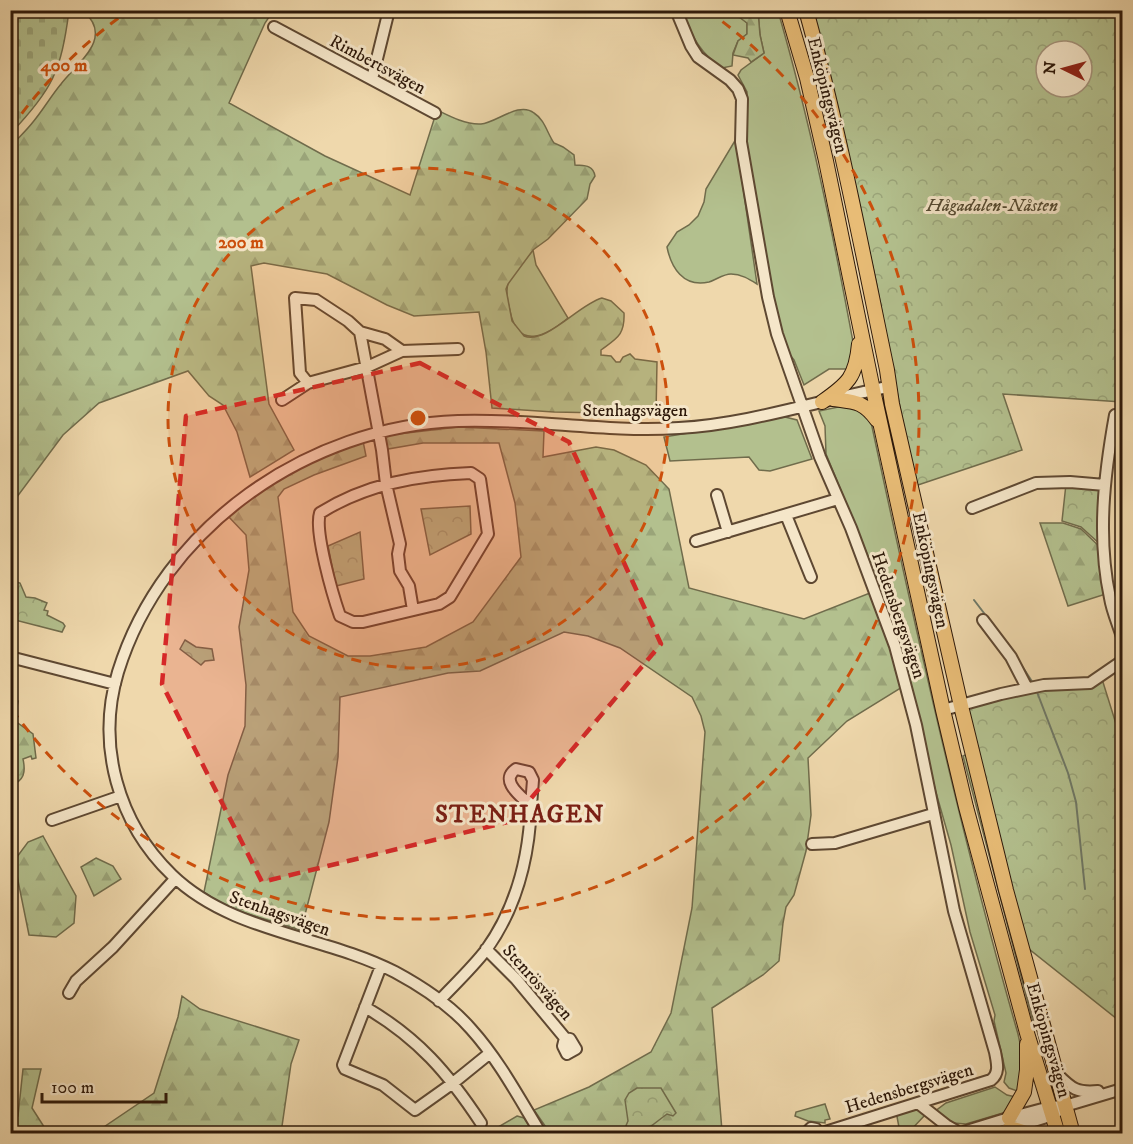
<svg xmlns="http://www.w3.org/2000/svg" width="1133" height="1144" viewBox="0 0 1133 1144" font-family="'IM FELL DW Pica',serif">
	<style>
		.grass { fill: #b3c08e; stroke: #706c4c; stroke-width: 1.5 }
		.forest { fill: url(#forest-firs); stroke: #706c4c; stroke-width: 1.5 }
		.cemetery { fill: url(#cemetery-stones); stroke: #706c4c; stroke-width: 1.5 }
		.park { fill: url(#park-crowns); stroke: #706c4c; stroke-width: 1.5; fill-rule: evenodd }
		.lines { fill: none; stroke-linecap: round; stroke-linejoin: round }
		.stream { stroke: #6e7968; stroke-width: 2 }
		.minor-casing { stroke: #5e4832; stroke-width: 14 }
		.major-casing { stroke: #2d1809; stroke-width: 16 }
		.minor { stroke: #f5e6c9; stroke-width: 10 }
		.major { stroke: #e8bc76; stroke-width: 14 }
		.marked { fill: #d62828; fill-opacity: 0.2; stroke: #d62828; stroke-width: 4.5; stroke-dasharray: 12 8; stroke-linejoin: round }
		.ring { fill: none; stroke: #cc4f0c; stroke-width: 3; stroke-dasharray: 10 8 }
		.labels { text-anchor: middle; stroke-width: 6; stroke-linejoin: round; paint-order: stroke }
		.street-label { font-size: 18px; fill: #2d1809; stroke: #f5e6c9 }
		.park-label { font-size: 18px; font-style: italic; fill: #554a31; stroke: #f5e6c9 }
		.district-label { font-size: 24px; font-weight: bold; letter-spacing: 1.5px; fill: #7a1f14; stroke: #f5e6c9 }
		.centre { fill: #cc4f0c; stroke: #f5e6c9; stroke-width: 3 }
		.ring-label { font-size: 18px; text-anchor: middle; font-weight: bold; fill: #cc4f0c; stroke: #f5e6c9; stroke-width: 6; stroke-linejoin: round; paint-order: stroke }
	</style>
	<defs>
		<pattern id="forest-firs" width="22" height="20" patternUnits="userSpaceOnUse" patternTransform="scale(1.5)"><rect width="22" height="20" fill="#b3c08e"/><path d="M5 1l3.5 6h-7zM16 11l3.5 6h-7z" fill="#9aa479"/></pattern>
		<pattern id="cemetery-stones" width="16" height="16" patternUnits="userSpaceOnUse" patternTransform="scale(1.5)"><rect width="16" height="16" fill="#b3c08e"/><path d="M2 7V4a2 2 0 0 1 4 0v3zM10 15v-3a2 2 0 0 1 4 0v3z" fill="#9aa479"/></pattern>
		<pattern id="park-crowns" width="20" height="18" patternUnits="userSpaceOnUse" patternTransform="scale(1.5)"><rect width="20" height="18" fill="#b3c08e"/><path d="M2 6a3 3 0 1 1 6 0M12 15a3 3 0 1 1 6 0" fill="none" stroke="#9aa479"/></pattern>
	</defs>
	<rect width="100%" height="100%" fill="#efd8ac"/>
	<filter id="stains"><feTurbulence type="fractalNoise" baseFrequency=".00333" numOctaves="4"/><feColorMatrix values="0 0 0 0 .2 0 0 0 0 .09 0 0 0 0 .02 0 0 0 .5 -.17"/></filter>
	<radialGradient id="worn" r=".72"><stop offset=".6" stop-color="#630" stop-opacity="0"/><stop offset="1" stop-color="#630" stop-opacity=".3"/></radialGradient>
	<path class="grass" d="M681 11C704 11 731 5 747 23V34L738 41 733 53 732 66 722 68C699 53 692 35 681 11Z
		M758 11H778C810 121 833 234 854 347V354L847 369H829L804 385 794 360 786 350 771 297 748 158 746 130 747 92 738 75 741 70 764 53 760 35Z
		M736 139 757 284C749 279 741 274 731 274 723 274 716 280 709 282 683 288 671 267 667 247L677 232 689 225 698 216 704 202 706 189Z
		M533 250 536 265 568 318C546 336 518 351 510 311 508 303 505 292 508 284 513 271 525 261 533 250Z
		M856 405 871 422C915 627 960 832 1018 1034L1022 1052 1020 1092 1009 1088 1004 1082 1006 1073 994 1021 995 1015 970 932 951 845 935 789 893 617 826 454 825 426 819 411 843 406Z
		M785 417 797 420 812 459 770 471 759 470 749 457 670 461 664 437Z
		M965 755H968L1038 1021 1033 1022 963 756Z
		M995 1087 1007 1095 1016 1097 1009 1108 1003 1113 966 1124 953 1123 934 1112 946 1103Z
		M825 1104 830 1119 825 1120V1123L808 1121 795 1116 796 1112Z
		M914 1108 926 1114 908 1133H900L896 1111Z"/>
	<path class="forest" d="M83 11H273L265 23 229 103 325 156 410 195 437 110C449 116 466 125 481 124 496 123 519 101 534 113 545 120 547 133 554 143L563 147 574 155 575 165C583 166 593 164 595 176L590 184 587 199 548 239 533 250 508 284 506 289 512 321 524 336C546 345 579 304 602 298L611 301 624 313C625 335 617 338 601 350V355L611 356 616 362H620L623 357 630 354 635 359 657 362 656 414 554 412 492 408 486 352 479 312 414 316 387 305 327 274 264 263 251 266 269 404 294 450 250 477 237 432 223 405 209 396 188 371 99 403 63 435 11 505V146C18 138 26 131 33 122 43 110 51 96 61 84 77 63 115 38 83 11Z
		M731 11H758L760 35 764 53 751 62 748 58 733 55 738 41 747 34V23Z
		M458 427 544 431 543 457 596 447 614 450 646 465 669 489 689 588 804 619 875 591 904 686 847 721 808 758 811 815 806 851 794 895 786 907 783 923 779 961 763 975 712 1008 722 1131 713 1134 550 1133 534 1110 589 1087 651 1052 671 1013 692 908 705 732 701 716 692 697 620 648 588 636 564 632 480 671 448 673 340 697 338 757 329 822 301 930C269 920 231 912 204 892L228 775 245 726 246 685 239 627 249 570 246 535 228 516C268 483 314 458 363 441L366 456 314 475 284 489 278 497 293 612 309 636 348 656H370L426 647 473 622 521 557 515 503 499 443H423L382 450 381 436Z
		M1040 523H1063L1081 529 1103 550 1109 593 1068 606Z
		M11 698 18 701 15 721 33 734 36 758 32 759 31 756 23 759C26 773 24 780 11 786Z
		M43 836 76 896 74 923 56 937 29 935 14 861 28 842Z
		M96 858 113 866 121 879 94 896 81 867Z
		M182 996 200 1009 299 1040 291 1064 281 1133H95L154 1093 178 1017Z
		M23 1069H41L32 1108 48 1133H11V1121L18 1116Z
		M517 1116 524 1118 534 1133H488Z"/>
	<path class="cemetery" d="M11 10 69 11C61 71 53 89 11 133Z"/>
	<path class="park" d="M835 10 1122 11V402L1003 394 1022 450 915 486 876 281 845 142 814 19ZM1046 51H1082V87H1046Z
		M1066 484 1102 487 1101 545 1081 527 1062 521Z
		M470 506 471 534 430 555 421 509Z
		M360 532 364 579 336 586 328 546Z
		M13 581 20 583 26 597 35 598 47 603 44 610 48 611 47 615 63 623 65 626 62 632 11 619V588Z
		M185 640 196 647 212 649 214 660 205 661 201 665 180 649Z
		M1102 679 1122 743V1023L1024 945 966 704Z
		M637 1088H661L676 1113 673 1116 667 1114 650 1127 647 1133H626L625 1128 628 1121 625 1100 629 1093Z"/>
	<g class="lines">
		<path class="stream" d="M974 600 987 617
			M1020 663 1033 683
			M1037 692 1068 773 1076 802 1085 889"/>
		<defs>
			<path id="minor" d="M676 10 691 46 698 57 730 80 738 89 742 99 741 142 768 297 777 334 820 457 851 528 895 646 916 725 954 911 995 1052C997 1063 1000 1073 991 1080L819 1134
				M274 27 435 113
				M372 79 389 10
				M360 332 385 339 402 351
				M282 400 308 383
				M1115 415C1104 476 1097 537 1110 598 1112 611 1118 624 1122 637
				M471 473 480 479 488 534 450 597 439 604 363 622H353L340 616C333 596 314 531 320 513 366 484 418 475 471 473Z
				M717 495 728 532
				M972 508 1036 483 1070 482 1105 485
				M786 515 811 577
				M696 541 838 499
				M413 610 409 586 400 571 398 554 400 544 386 484 382 450 360 332 348 321 316 300 295 298 300 373 308 383 367 367 402 351 458 349
				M983 620 1011 657 1027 688
				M10 657 115 684
				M943 710 1001 694 1044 685 1090 683 1122 661
				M52 820 121 796
				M812 844 835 843 933 814
				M486 949 516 979 565 1038 563 1046 567 1054 576 1049 570 1039 565 1038
				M381 966 343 1065 345 1069 383 1085 415 1110 453 1083 490 1053
				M69 993 76 981 113 947 175 879
				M439 1001C455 984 472 968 486 950 517 907 529 858 531 806 521 796 499 781 516 769L529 772 533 780 531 806
				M365 1007C418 1038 448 1073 481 1123
				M1057 1074C1072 1089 1077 1093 1098 1091
				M918 1103 946 1125 960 1133
				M541 1134C519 1098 499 1060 471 1029 451 1006 421 986 395 972 323 935 232 933 172 875 118 823 96 745 118 672 163 526 309 426 458 421 532 418 605 433 679 428 750 424 819 400 888 387
				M805 1134 811 1128 816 1129 819 1134
				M957 1134 1009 1118 1050 1107 1065 1106 1122 1089
				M992 1134 1053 1115 1058 1111"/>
			<path id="major" d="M787 10 807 78 826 161 873 390 943 710 966 807 1027 1033 1058 1134
				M806 10C839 129 862 250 887 370L892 404 961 706 1006 890 1073 1134
				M833 399C855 402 863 401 877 420
				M822 402C848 384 856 377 859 344
				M1009 1118 1024 1092 1027 1070V1044
				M1010 1128 1029 1134"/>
		</defs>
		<use href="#minor" class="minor-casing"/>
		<use href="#major" class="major-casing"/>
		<use href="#minor" class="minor"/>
		<use href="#major" class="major"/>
	</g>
	<path class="marked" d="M420 363 569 442 661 644 512 821 262 882 162 684 186 416Z"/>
	<circle cx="418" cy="418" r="250" fill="#cc4f0c" fill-opacity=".12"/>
	<g class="ring">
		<circle cx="418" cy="418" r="250"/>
		<path d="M11 128A500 500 0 0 1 128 11M708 11A500 500 0 1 1 11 708"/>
	</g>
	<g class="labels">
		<g class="street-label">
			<text transform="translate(378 64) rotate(28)" y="6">Rimbertsvägen</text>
			<text transform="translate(828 95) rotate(76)" y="6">Enköpingsvägen</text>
			<text x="635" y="416">Stenhagsvägen</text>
			<text transform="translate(931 570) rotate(78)" y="6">Enköpingsvägen</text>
			<text transform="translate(899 615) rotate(71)" y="6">Hedensbergsvägen</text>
			<text transform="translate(280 913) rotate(19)" y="6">Stenhagsvägen</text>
			<text transform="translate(538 982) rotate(48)" y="6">Stenrösvägen</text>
			<text transform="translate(1049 1040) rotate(74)" y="6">Enköpingsvägen</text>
			<text transform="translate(909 1088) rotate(-17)" y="6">Hedensbergsvägen</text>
		</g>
		<g class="park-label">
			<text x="992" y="211">Hågadalen-Nåsten</text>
		</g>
		<g class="district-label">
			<text x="520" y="822">STENHAGEN</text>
		</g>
	</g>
	<circle cx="418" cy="418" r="9" class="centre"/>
	<g class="ring-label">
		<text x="64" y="71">400 m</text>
		<text x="241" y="248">200 m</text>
	</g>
	<rect width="1133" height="1144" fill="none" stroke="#efd8ac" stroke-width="36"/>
	<rect x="12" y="12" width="1109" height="1120" fill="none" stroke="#2d1809" stroke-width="3"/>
	<rect x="18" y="18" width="1097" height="1108" fill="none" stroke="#2d1809" stroke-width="1.5"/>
	<g transform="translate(1064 69) rotate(275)"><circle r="28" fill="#f5e6c9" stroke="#a5947c" stroke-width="1.5"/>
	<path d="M0-4.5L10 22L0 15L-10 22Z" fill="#8f2418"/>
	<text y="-9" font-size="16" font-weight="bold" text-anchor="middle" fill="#2d1809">N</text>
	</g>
	<path d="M42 1093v9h124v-9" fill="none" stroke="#2d1809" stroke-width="3"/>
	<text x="51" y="1093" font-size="18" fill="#2d1809" stroke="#f5e6c9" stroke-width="4.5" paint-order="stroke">100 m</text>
	<rect width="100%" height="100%" filter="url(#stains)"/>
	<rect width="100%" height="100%" fill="url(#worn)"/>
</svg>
